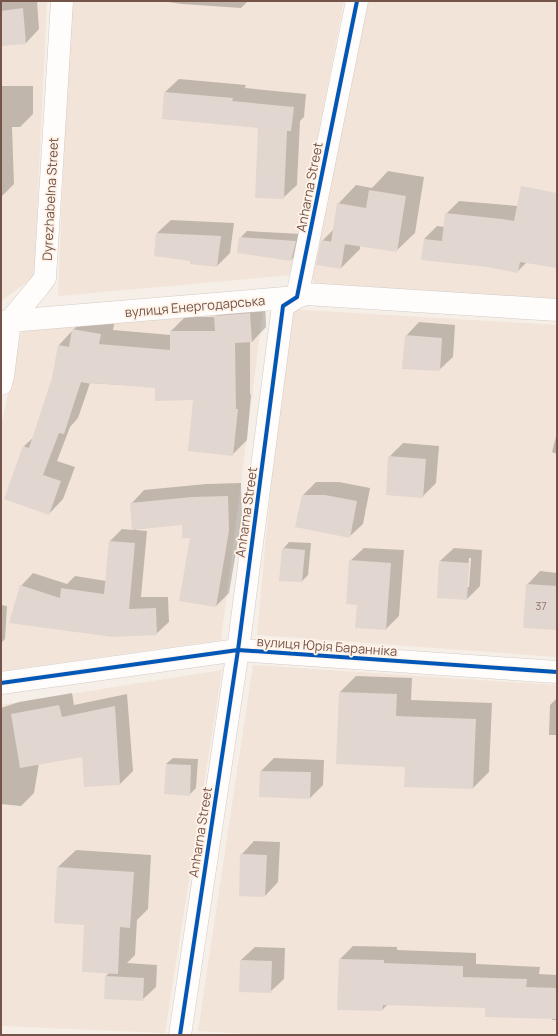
<svg xmlns="http://www.w3.org/2000/svg" width="558" height="1036" viewBox="0 0 558 1036" font-family="Manrope,sans-serif">
	<style>
		.residential { fill: #f2e4d8 }
		.shadow { fill: #0003; fill-rule: evenodd }
		.building { fill: #e2d6d0 }
		.lines { fill: none; stroke-linecap: round; stroke-linejoin: round }
		.minor-casing { stroke: #d4cac5; stroke-width: 23 }
		.minor { stroke: #fefdfc; stroke-width: 22 }
		.cycleway-casing { stroke: #fff3e8; stroke-width: 6 }
		.cycleway { stroke: #0057b8; stroke-width: 4 }
		.labels { text-anchor: middle; stroke-width: 3.5; stroke-linejoin: round; paint-order: stroke }
		.number-label { font-size: 11px; fill: #91766d }
		.street-label { font-size: 13px; fill: #745349; stroke: #fff3e8 }
	</style>
	<rect width="100%" height="100%" fill="#f6efe8"/>
	<path class="residential" d="M1 1H47L34 277 1 301Z
		M70 1H344L291 275 58 296Z
		M363 1H557V300L313 284 312 257Z
		M287 309 557 325V657L257 635Z
		M263 310 221 640 1 671V427L22 329Z
		M253 665 557 685V1035H272L198 1031Z
		M222 670 165 1033 1 1026V705Z"/>
	<path class="shadow" d="M1 1H37L39 29 26 43 1 45Z
		M161 1H248L241 8 182 4Z
		M179 79 246 85 245 88 306 94 304 117 300 121 297 185 283 198 259 127 165 92Z
		M1 86H33V114L20 127H12L14 184 1 197Z
		M388 171 424 177 415 233 396 251 360 245V249L341 268 322 241 334 229 338 204 356 185 372 188Z
		M557 193V267L527 262 517 272 424 239 437 226 445 227 446 214 459 201 518 206Z
		M171 220 234 223 230 253 217 266 191 260 157 233Z
		M247 231 302 234 298 253 291 260 240 238Z
		M265 299 266 327 252 342H250V394L251 395 247 440 232 455 194 399 156 387 90 383 78 418 70 427 57 461 75 467 63 499 49 514 6 498 24 446 34 437 53 379 59 345 87 315 115 320 113 330 171 335V331L185 317H215L230 302Z
		M419 322 455 325 453 357 439 370 406 336Z
		M557 433V454L552 452Z
		M403 443 439 446 436 483 423 496 389 457Z
		M316 482H339L370 488 363 524 349 537 303 495Z
		M241 483 242 517 229 593 216 606 191 537 183 524 136 529V530L147 531 141 597H168L169 622 156 634 21 586 33 573 67 584 75 576 106 581 110 541 122 529 133 530 131 504 144 490 206 484Z
		M289 542 311 543 308 575 302 581 283 549Z
		M364 548 404 550 399 616 386 629 358 604 350 561Z
		M454 548 482 550 480 586 467 599 440 561ZM469 558H471L469 587H467Z
		M540 571 557 573V628L527 585Z
		M1 605 7 606 5 639 1 643Z
		M356 676 412 678 411 700 492 703 489 772 473 788 405 786 406 766 340 692Z
		M72 693 74 705 127 694 133 771 120 784 83 756 39 763 34 793 21 806 1 804V708L19 702Z
		M557 698V735H549L550 705Z
		M173 758 198 759 196 788 189 795 166 764Z
		M274 758 324 760 323 785 310 798 261 771Z
		M254 841 280 842 278 882 265 896 241 855Z
		M76 850 151 855 148 909 137 920 135 955 127 963 157 965 156 987 142 1000 105 998 106 976 110 972 85 924 58 867Z
		M353 946 397 947V950L476 953V964L540 967 539 974 557 975V1020H552V1018L486 1007 388 1004 382 1010 340 959Z
		M255 947 285 948 284 979 270 992 241 960Z"/>
	<path class="building" d="M23 8 26 44 1 46V11Z
		M164 92 233 98 232 101 294 107 291 131H287L284 199 255 198 258 128 162 119Z
		M521 186 557 193V268L520 262 518 273 488 267 421 260 424 239 442 241 445 213 502 219 514 221Z
		M369 190 406 196 397 252 331 242 337 203 366 208Z
		M156 233 221 236 217 267 190 264V261L154 256Z
		M239 237 296 241 291 261 237 253Z
		M321 240 345 244 341 269 316 265Z
		M250 313 252 342 235 343 236 409H238L233 456 188 451 193 400 155 401V388L92 383V384L81 382 64 434 59 433 43 475 61 481 49 515 4 499 23 446 29 448 52 378 58 345 69 347 72 329 101 334 99 344 170 350V331H215L214 316Z
		M405 335 442 338 440 371 402 369Z
		M388 456 426 459 423 498 386 495Z
		M302 495H325L357 501 350 538 295 527Z
		M228 496 229 531 216 607 179 601 190 538H182V525L132 530 130 503 192 497Z
		M109 541 135 543 129 609 156 608 157 635 113 637 9 623 20 585 60 598 61 588 104 594Z
		M282 548 305 550 302 582 279 581Z
		M349 560 391 563 386 630 355 628 357 605 346 604Z
		M439 561 469 563 467 600 437 598Z
		M526 584 557 586V630L523 628Z
		M339 692 397 694 396 716 476 719 473 789 404 787 405 767 336 764Z
		M59 705 62 717 115 706 120 785 84 787 82 757 20 768 11 714Z
		M166 764 191 765 190 796 164 794Z
		M260 771 311 772 310 799 259 797Z
		M240 854 267 855 265 897 239 896Z
		M57 867 134 872 130 928 120 927 118 974 82 972 84 925 54 923Z
		M339 959 384 960V963L463 966V977L527 979 526 987 557 988V1019L485 1017V1008L383 1005 382 1011 337 1010Z
		M240 960 272 961 271 993 239 992Z
		M105 976 144 978 143 1001 104 999Z"/>
	<g class="lines">
		<defs>
			<path id="minor" d="M1 322 10 321 297 297 306 294 557 310
				M1 384 3 376 10 321 39 286 45 278 62 1
				M1 683 238 650 557 672
				M180 1035 238 650 283 306 297 297 357 1"/>
		</defs>
		<use href="#minor" class="minor-casing"/>
		<use href="#minor" class="minor"/>
		<defs>
			<path id="cycleway" d="M1 683 238 650 557 672
				M180 1035 238 650 283 306 297 297 357 1"/>
		</defs>
		<use href="#cycleway" class="cycleway-casing"/>
		<use href="#cycleway" class="cycleway"/>
	</g>
	<g class="labels">
		<g class="number-label">
			<text x="541" y="610">37</text>
		</g>
		<g class="street-label">
			<text transform="translate(309 187) rotate(-79)" y="5">Anharna Street</text>
			<text transform="translate(50 199) rotate(-87)" y="5">Dyrezhabelna Street</text>
			<text transform="translate(195 306) rotate(-5)" y="5">вулиця Енергодарська</text>
			<text transform="translate(246 512) rotate(-82)" y="5">Anharna Street</text>
			<text transform="translate(327 646) rotate(4)" y="5">вулиця Юрія Баранніка</text>
			<text transform="translate(200 832) rotate(-81)" y="5">Anharna Street</text>
		</g>
	</g>
	<rect width="558" height="1036" fill="none" stroke="#745349" stroke-width="4"/>
</svg>
